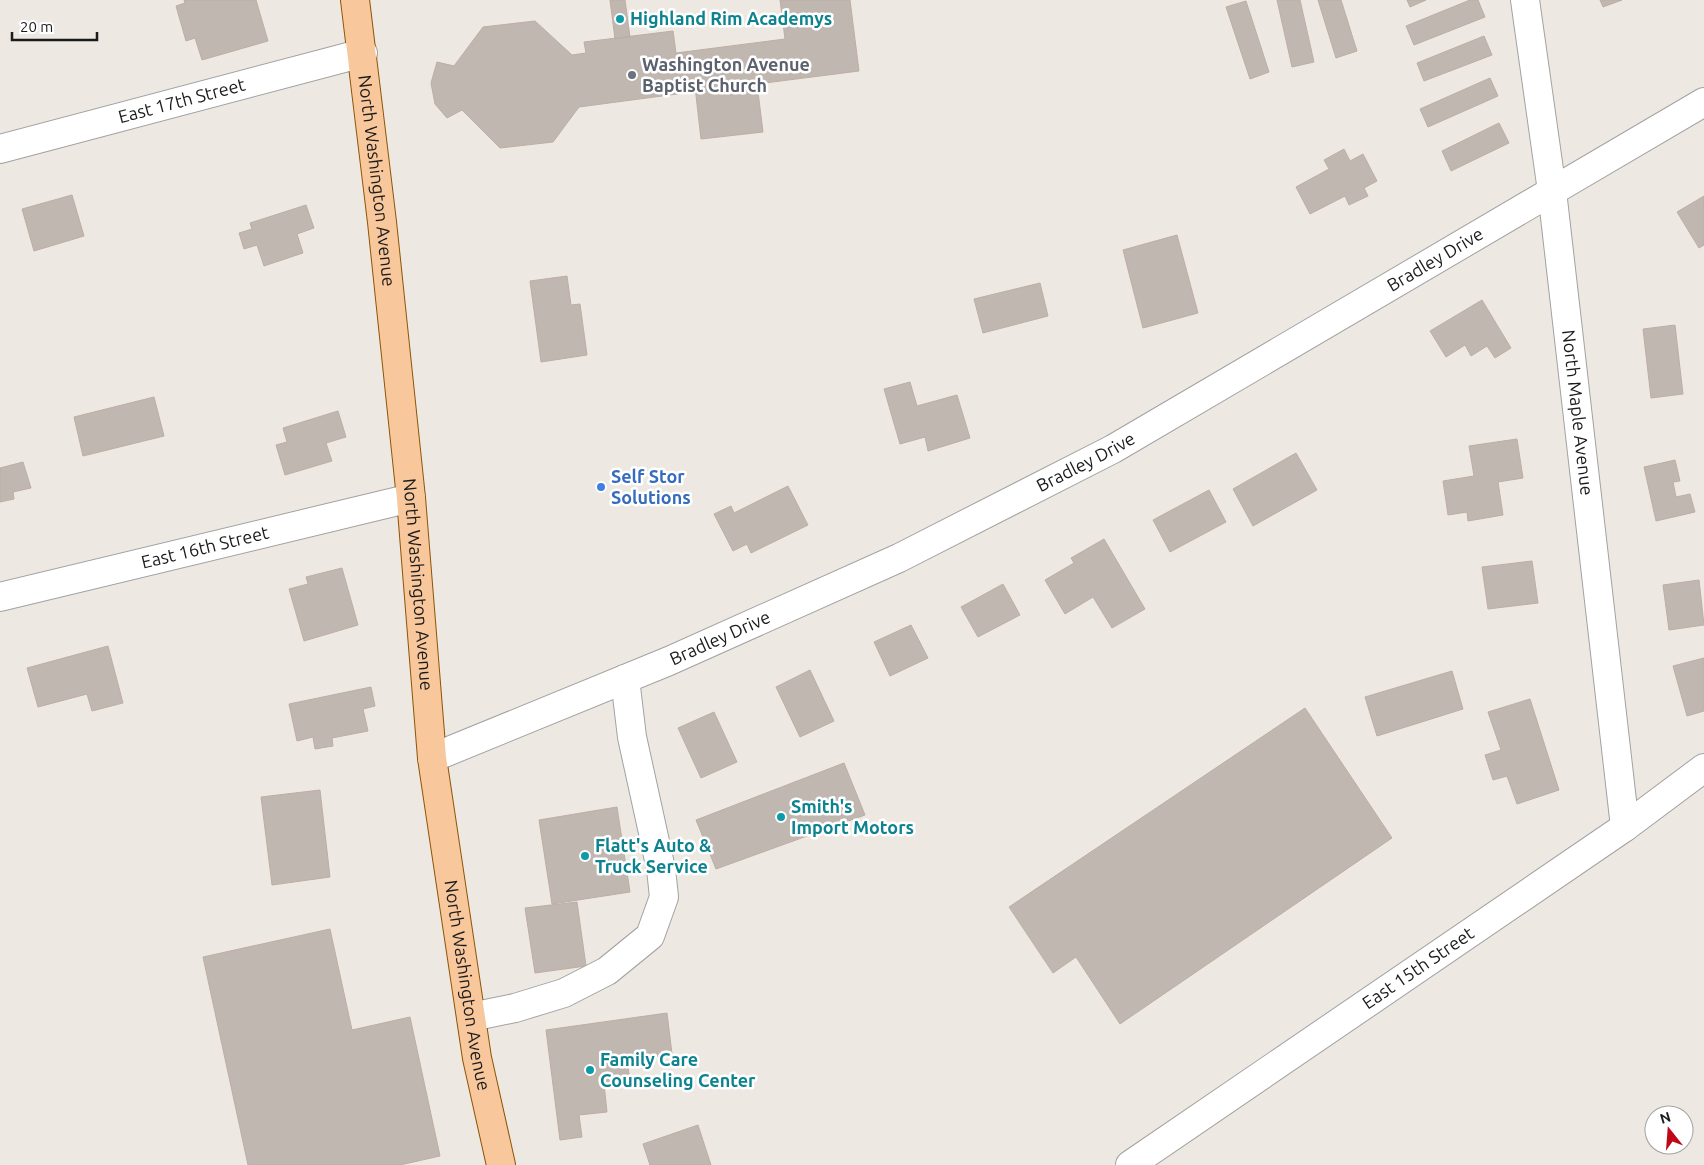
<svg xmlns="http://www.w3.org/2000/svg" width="1704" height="1165" viewBox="0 0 1704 1165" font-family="Ubuntu,sans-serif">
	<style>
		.building { fill: #c1b7b1; stroke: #beada4 }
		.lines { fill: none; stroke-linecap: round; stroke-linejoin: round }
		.minor-casing { stroke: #a2a2a2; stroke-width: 30 }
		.major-casing { stroke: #8d5405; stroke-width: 30 }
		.minor { stroke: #fff; stroke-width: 28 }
		.major { stroke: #f8c79b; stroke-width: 28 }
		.culture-dot { fill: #0f9aa8; stroke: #fff; stroke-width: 2 }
		.worship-dot { fill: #6b7280; stroke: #fff; stroke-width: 2 }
		.shop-dot { fill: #3f7fe0; stroke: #fff; stroke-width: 2 }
		.labels { text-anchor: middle; stroke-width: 5; stroke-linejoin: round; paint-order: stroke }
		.culture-label { font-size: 18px; font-weight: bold; fill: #0d838f; stroke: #fff; text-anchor: start }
		.worship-label { font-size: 18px; font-weight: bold; fill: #5b616d; stroke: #fff; text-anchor: start }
		.street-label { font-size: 18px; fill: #1b1b1b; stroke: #fff }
		.shop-label { font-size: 18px; font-weight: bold; fill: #366cbe; stroke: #fff; text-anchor: start }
	</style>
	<rect width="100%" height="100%" fill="#ede8e1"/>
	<path class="building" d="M184 0H256L268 41 202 60 195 38 186 41 176 6 185 3Z
		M610 0H625L630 37 615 39Z
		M780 0H850L859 71 757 84 763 132 701 139 694 78 690 79 692 92 579 107 553 142 500 148 462 110 447 118 435 104 431 83 437 62 454 66 483 27 535 21 572 55 586 53 584 42 673 31 676 53 785 39Z
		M1277 0H1300L1314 62 1292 67Z
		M1318 0H1341L1357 51 1336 58Z
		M1407 0H1426L1410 7Z
		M1470 0H1478L1485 17 1414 45 1406 26Z
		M1600 0H1622L1603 7Z
		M1246 1 1269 72 1250 79 1226 7Z
		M1484 36 1492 55 1424 81 1417 63Z
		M1490 78 1498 96 1428 127 1420 109Z
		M1499 123 1509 143 1451 171 1442 151Z
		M1344 149 1350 161 1363 154 1377 181 1364 188 1368 196 1349 205 1345 196 1310 214 1296 187 1329 169 1324 160Z
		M72 195 84 236 34 251 22 209Z
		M1704 196V245L1699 248 1677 212Z
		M306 205 314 228 297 234 303 253 264 266 257 245 244 249 239 233 252 229 250 223Z
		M1177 235 1198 313 1143 328 1123 250Z
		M567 276 571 305 580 304 587 355 541 362 530 281Z
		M1040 283 1048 316 983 333 974 299Z
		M1482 300 1511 348 1495 358 1487 346 1471 356 1465 345 1446 357 1430 331Z
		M1675 325 1683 394 1651 398 1643 329Z
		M910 382 917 406 957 395 970 438 928 451 925 437 900 444 884 389Z
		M154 397 164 436 83 456 74 417Z
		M338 411 346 437 326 443 332 461 285 475 276 445 287 442 283 428Z
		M1517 439 1523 478 1498 482 1503 515 1468 521 1467 512 1448 515 1443 481 1474 476 1469 446Z
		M1296 453 1317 490 1253 526 1233 489Z
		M1675 460 1680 481 1673 482 1676 497 1690 494 1695 512 1656 521 1644 467Z
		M23 462 31 488 13 492 14 499 0 502V468Z
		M788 486 808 525 751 553 747 544 733 551 714 514 731 506 734 513Z
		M1209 490 1226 522 1170 552 1153 520Z
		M1104 539 1145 609 1112 628 1093 597 1065 614 1045 580 1074 563 1071 558Z
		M1532 561 1538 603 1488 609 1482 567Z
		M342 568 358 625 304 641 289 589 308 584 306 577Z
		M1699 580 1704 625 1669 630 1663 585Z
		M1003 584 1020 615 978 637 961 607Z
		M911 625 928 658 890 676 874 642Z
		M108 646 123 703 92 711 87 694 38 707 27 668Z
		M1704 658V711L1687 716 1673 666Z
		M810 670 834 721 800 737 776 687Z
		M1452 671 1463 709 1377 736 1365 697Z
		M371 687 375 706 363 709 368 731 332 738 333 746 315 749 313 737 297 741 289 704Z
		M1530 699 1559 790 1517 804 1507 776 1493 780 1485 755 1501 750 1488 712Z
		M1305 708 1392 838 1120 1024 1076 957 1053 973 1009 907Z
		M714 712 737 762 701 778 678 728Z
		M844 763 865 815 716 869 696 820Z
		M320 790 330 877 272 885 261 797Z
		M617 807 630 892 552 904 539 820Z
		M577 902 586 966 535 973 525 908Z
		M330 929 352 1030 410 1017 440 1156 400 1165H248L203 957Z
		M667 1013 672 1054 627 1060 630 1081 604 1084 607 1112 579 1115 582 1137 560 1140 546 1030Z
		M698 1125 711 1165H650L643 1144Z"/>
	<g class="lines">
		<defs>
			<g id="minor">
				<path id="s1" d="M1525 0 1552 191 1625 827"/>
				<path id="s2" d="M0 149 363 53"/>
				<path id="s3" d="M0 597 411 498"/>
				<path id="s4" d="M432 758 669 661 899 558 1113 449 1704 102"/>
				<path d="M471 1017 515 1008 564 993 607 971 650 936 664 897 661 869 632 737 625 679"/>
				<path id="s5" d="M1130 1165 1625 827 1704 768"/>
			</g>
			<g id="major">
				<path id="s6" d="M355 0 382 222 411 498 432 758 477 1058 501 1165"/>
			</g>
		</defs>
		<use href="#minor" class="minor-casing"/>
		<use href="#major" class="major-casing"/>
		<use href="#minor" class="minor"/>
		<use href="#major" class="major"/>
	</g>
	<g class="culture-dot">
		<circle cx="620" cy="19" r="5"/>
		<circle cx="781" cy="817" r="5"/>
		<circle cx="585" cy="856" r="5"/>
		<circle cx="590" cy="1070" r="5"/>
	</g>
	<circle class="worship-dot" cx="632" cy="75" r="5"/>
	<circle class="shop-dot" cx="601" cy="487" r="5"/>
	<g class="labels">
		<g class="culture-label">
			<text x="630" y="25">Highland Rim Academys</text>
			<text x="791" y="813">Smith's<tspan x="791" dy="21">Import Motors</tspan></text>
			<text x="595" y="852">Flatt's Auto &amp;<tspan x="595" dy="21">Truck Service</tspan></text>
			<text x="600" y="1066">Family Care<tspan x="600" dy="21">Counseling Center</tspan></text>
		</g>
		<g class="worship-label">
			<text x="642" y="71">Washington Avenue<tspan x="642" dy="21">Baptist Church</tspan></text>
		</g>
		<g class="street-label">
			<text dy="6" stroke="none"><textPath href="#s2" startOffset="188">East 17th Street</textPath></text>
			<text dy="6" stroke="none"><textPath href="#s6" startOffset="182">North Washington Avenue</textPath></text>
			<text dy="6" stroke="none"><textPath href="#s4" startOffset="1122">Bradley Drive</textPath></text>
			<text dy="6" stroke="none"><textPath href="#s1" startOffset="416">North Maple Avenue</textPath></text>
			<text dy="6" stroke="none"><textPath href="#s4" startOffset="718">Bradley Drive</textPath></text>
			<text dy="6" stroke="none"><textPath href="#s3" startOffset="211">East 16th Street</textPath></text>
			<text dy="6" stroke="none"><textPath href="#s6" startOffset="588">North Washington Avenue</textPath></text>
			<text dy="6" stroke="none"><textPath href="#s4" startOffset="312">Bradley Drive</textPath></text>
			<text dy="6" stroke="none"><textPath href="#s5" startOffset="349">East 15th Street</textPath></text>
			<text dy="6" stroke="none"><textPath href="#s6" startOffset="992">North Washington Avenue</textPath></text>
		</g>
		<g class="shop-label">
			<text x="611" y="483">Self Stor<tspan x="611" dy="21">Solutions</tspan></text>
		</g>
	</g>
	<g transform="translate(1669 1130) rotate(343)"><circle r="24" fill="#ffffff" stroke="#a4a4a4"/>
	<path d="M0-4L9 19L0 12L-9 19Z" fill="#c00718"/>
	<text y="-8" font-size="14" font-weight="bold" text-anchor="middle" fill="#1b1b1b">N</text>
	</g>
	<path d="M12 32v8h85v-8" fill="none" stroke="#1b1b1b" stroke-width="2.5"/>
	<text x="20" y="32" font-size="15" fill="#1b1b1b" stroke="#ffffff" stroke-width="4" paint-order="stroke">20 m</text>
</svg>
